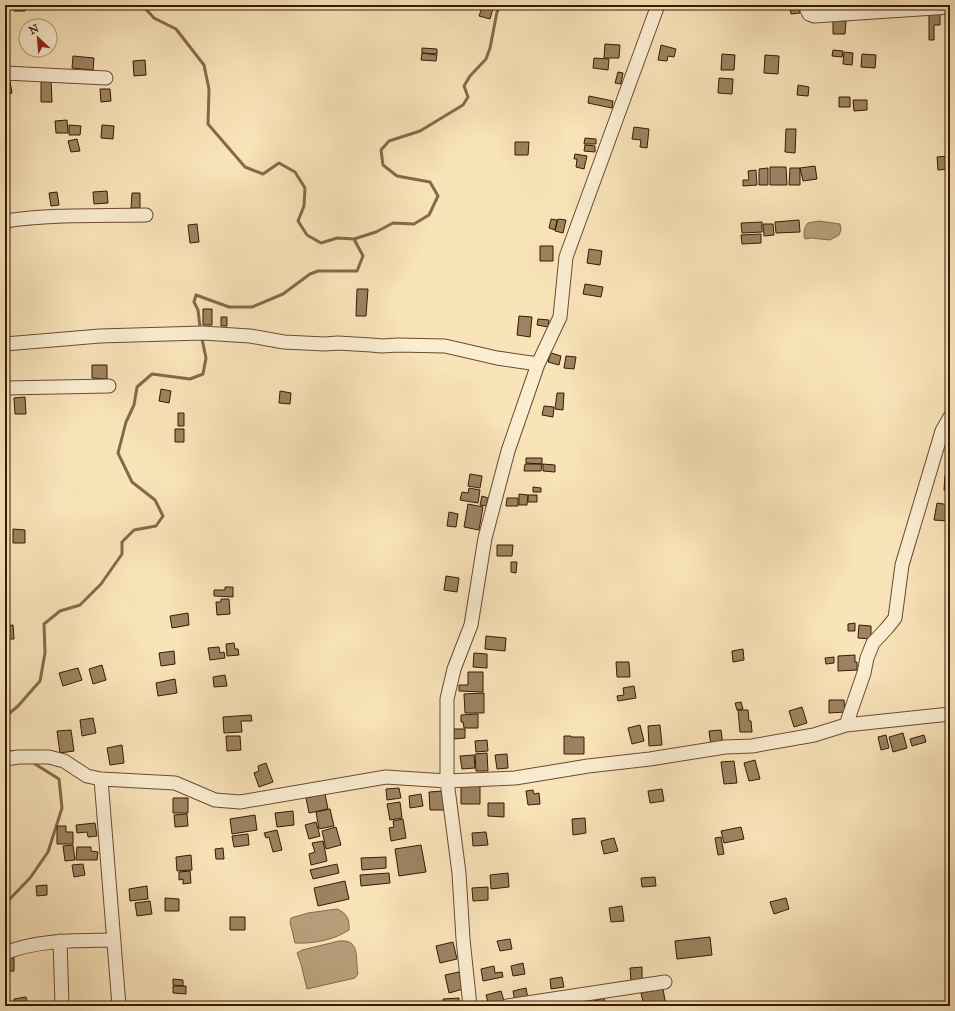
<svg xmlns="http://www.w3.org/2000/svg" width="955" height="1011" viewBox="0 0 955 1011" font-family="'IM FELL Great Primer',serif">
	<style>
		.water { fill: #b79f7b; stroke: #846a4b }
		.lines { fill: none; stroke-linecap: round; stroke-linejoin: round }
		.stream { stroke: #846a4b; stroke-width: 3 }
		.building { fill: #9c8362; stroke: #381a03 }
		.minor-casing { stroke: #684c30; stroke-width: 15 }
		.minor { stroke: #fbedd2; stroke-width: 13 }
	</style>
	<rect width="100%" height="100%" fill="#f9e3b9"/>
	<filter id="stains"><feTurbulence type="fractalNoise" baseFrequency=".005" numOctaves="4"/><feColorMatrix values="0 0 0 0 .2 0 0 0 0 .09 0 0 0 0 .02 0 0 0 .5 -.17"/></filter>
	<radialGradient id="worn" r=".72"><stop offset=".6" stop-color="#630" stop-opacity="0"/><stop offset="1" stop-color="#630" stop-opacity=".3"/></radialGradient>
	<path class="water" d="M819 221 840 224 841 230 839 235 830 240 811 238 805 239C803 234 804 227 808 223Z
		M337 909C347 913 350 920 349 930 334 940 313 944 295 943L290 922 291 918 308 913Z
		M339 941C361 939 355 958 358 974L355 978 307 989 301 964 297 953 302 950Z"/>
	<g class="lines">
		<path class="stream" d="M142 5 154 18 176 29 204 65 209 89 208 124 245 167 263 174 279 163 295 172 305 188 304 206 298 221 307 235 321 243 337 238 354 239 363 256 357 271H318L310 274 283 294 252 307H229L196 295 194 302 198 310 200 327
			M354 239 376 232 393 223 414 224 429 215 438 196 430 182 397 176 383 165 381 150 389 141 420 131 463 105 468 97 464 86 470 76 486 59 490 48 497 12 501 5
			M5 717 18 706 40 681 45 653 44 624 60 611 80 605 101 584 122 554V542L134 530 156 526 163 516 155 500 132 482 118 453 126 422 134 405 137 387 152 374 190 379 203 374 206 358 202 339
			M5 748 8 751 15 752
			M5 904 30 878 48 852 62 808 59 779 35 764"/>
	</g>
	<path class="building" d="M15 5H25V11H14Z
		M432 5H447V7Z
		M483 5H494L490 19 479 16Z
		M790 5H799L800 13 791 14Z
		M816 5H829L830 9 816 11Z
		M929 12H940V25H934V40H929Z
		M833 21H846L845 34H833Z
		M605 44 620 45 619 58H604Z
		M661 45 676 49 674 57 668 56 667 61 658 60Z
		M422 48 437 49V54L422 53Z
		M833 50 843 51 842 57 832 56Z
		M844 52 853 53 852 65 843 64Z
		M422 53 437 55 436 61 421 60Z
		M722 54 735 55 734 70H721Z
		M862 54 876 55 875 68 861 67Z
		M765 55 779 56 778 74 764 73Z
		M73 56 94 58 93 70 72 68Z
		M594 58 609 59 608 70 593 68Z
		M145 60 146 75 134 76 133 61Z
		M618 72 623 73 621 84 615 83Z
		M719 78 733 79 732 94 718 93Z
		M41 80H51L52 102H41Z
		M5 81H10L12 93 5 95Z
		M798 85 809 87 808 96 797 95Z
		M100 89H110L111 101 101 102Z
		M589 96 613 101 612 108 588 103Z
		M839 97H850V107H839Z
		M853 100H867V110L854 111Z
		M67 120 68 133H56L55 121Z
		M69 125 81 126 80 135H69Z
		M102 125 114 126 113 139 101 138Z
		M634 127 649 129 647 148 640 147 641 140 632 139Z
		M786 129H796L795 153 785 152Z
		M585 138 596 139V144H584Z
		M77 139 80 151 71 152 68 141Z
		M515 142H529L528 155H515Z
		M585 145 595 146V152L584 151Z
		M575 154 587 156 584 169 576 167 577 159H574Z
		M950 156V169L938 170 937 157Z
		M815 166 817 179 803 181 800 168Z
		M770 167H786L787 185H770Z
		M768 168V185H759V169Z
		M790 168H800V185H789Z
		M756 170 757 185 743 186V180H749L748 171Z
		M107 191 108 203 94 204 93 192Z
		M57 192 59 205 51 206 49 193Z
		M132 193H140V208H131Z
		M551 219 557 220 555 230 549 228Z
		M558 219 566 220 563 233 555 231Z
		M799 220 800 232 776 233 775 222Z
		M762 222V232L742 233 741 223Z
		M197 224 199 242 190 243 188 225Z
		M763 224H773L774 235 764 236Z
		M761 234V243L742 244 741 235Z
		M540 246H553V261H540Z
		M589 249 602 251 600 265 587 263Z
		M585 284 603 287 601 297 583 294Z
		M357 289H368L366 316H356Z
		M203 309H212V325H203Z
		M519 316 532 317 530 337 517 335Z
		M221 317H227V326H221Z
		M538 319 549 320 548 327 537 325Z
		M551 353 561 356 559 365 548 362Z
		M566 356 576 357 574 369 564 368Z
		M92 365H107V379L92 378Z
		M161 389 171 391 169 403 159 401Z
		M280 391 291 393 290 404 279 403Z
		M557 393H564L563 410 555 409Z
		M25 397 26 414H15L14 398Z
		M544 406 554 407 553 417 542 415Z
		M178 413H184V426H178Z
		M175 429H184V442H175Z
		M526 458H542V464L526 463Z
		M525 464H542L541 471H524Z
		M543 464 555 465V472L543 471Z
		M5 470H7L6 480H5Z
		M470 474 482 476 480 488 468 486Z
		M945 475H950V491L944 490Z
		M533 487 541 488V492H533Z
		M469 488 480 490 478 503 460 500 462 492 468 493Z
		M519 494 528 495 527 505H519Z
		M528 495H537V502H528Z
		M482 496 488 498 486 506 480 505Z
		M507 498H518V506H506Z
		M937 503 950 505 948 521 934 520Z
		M468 504 483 507 479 530 464 527Z
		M449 512 458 514 456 527 447 526Z
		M13 529 25 530V543H13Z
		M497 545H513L512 556H497Z
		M511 562H517L516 573 511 572Z
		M446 576 459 578 457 592 444 590Z
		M225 587H233V597L214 596V590H225Z
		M221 599H229L230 614 217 615 216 602H221Z
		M188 613 189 625 172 628 170 616Z
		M855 623V631H848V624Z
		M13 625 14 639H5V626Z
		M859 625 871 626V639L858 638Z
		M486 636 506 638 505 651 485 649Z
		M234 643 235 649H238L239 655 227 656 226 644Z
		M219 647 220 653 224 652 225 658 210 660 208 648Z
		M743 649 744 660 733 662 732 651Z
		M174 651 175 664 161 666 159 653Z
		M474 653 487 654V668L473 667Z
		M855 655V662H857V670L838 671V656Z
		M834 657V663L826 664 825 658Z
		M616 662H629L630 677H617Z
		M102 665 106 680 93 684 89 669Z
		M78 668 82 680 63 686 59 673Z
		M468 672H483V692L459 691V685H468Z
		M225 675 227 686 214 687 213 677Z
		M175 679 177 693 158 696 156 683Z
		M634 686 636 698 618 701 617 696 624 695 623 688Z
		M484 693V713H465L464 694Z
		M829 700H844L845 712 829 713Z
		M741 702 743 709 737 710 735 703Z
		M802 707 807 723 794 727 789 711Z
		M738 710H748L749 721H751L752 732H740Z
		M478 714V728H464L463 722H461V715Z
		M251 715 252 721H241L242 732 224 733 223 717Z
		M93 718 96 733 82 736 80 720Z
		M640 725 644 741 632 744 628 728Z
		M660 725 662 745 649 746 648 726Z
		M948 726H950V745H948Z
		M454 729H465V738L454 739Z
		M71 730 74 751 60 753 57 731Z
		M721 730 723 745 711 746 709 731Z
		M903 733 907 748 893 752 889 737Z
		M886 735 889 748 881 750 878 737Z
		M924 735 926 742 912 746 910 739Z
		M226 736H240L241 750 227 751Z
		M564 736H571V737H584V754H564Z
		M487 740 488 751 476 752 475 741Z
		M122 745 124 763 110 765 107 748Z
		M487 753 488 771H476L475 754Z
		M507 754 508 768 497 769 495 755Z
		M474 755 475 768 462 769 460 756Z
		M755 760 760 779 749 781 744 763Z
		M734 761 737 783 724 784 721 762Z
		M266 763 273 782 259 787 254 773 259 771 258 766Z
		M461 786H480V804H461Z
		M399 788 401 798 387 800 386 789Z
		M662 789 664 801 650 803 648 791Z
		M533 790 534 794 539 793 540 804 528 805 526 791Z
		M444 791 445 810H430L429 792Z
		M325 794 328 809 309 813 306 798Z
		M421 794 423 806 410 808 409 796Z
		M173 798H188V813H173Z
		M400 802 402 818 390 820 387 804Z
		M488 803H504V817L488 816Z
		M330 809 334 826 319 829 316 812Z
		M293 811 294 825 277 827 275 813Z
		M187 814 188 826 175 827 174 815Z
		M255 815 257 830 232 834 230 819Z
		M585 818 586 833 573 835 572 819Z
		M403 819 406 838 391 841 389 828 394 827 393 821Z
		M316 822 320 836 309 839 305 825Z
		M95 823 97 836 88 837 87 832 77 833 76 825Z
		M57 826H66V832H73V844H57Z
		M336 827 341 845 326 849 322 831Z
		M741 827 744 839 724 843 721 831Z
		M277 830 282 850 273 852 269 837 266 838 264 833Z
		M486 832 488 845 473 846 472 833Z
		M248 834 249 845 234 847 232 836Z
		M721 837 724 854 718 855 715 838Z
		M614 838 618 851 604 854 601 841Z
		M323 841 327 861 311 865 309 854 315 852 312 843Z
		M73 845 75 860 65 861 63 846Z
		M421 845 426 872 399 876 395 849Z
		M77 847H91V851L98 852 97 860H76Z
		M223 848 224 859H216L215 849Z
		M191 855 192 870 177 871 176 857Z
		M386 857V868L362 870 361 858Z
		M83 864 85 875 74 877 72 865Z
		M337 864 339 873 313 879 310 870Z
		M190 871 191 883 183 884V879L179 880V872Z
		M389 873 390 883 361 886 360 875Z
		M508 873 509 887 491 889 490 875Z
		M655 877 656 886 642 887 641 878Z
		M345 881 349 899 318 906 314 888Z
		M47 885V895L37 896 36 886Z
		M147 886 148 899 130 901 129 889Z
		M488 887V900L473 901 472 888Z
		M165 898 179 899V911H165Z
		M786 898 789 909 774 914 770 902Z
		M150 901 152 914 137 916 135 903Z
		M622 906 624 921 611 922 609 908Z
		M230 917H245V930H230Z
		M710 937 712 955 677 959 675 941Z
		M510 939 512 949 500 951 497 941Z
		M453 942 457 959 440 963 436 946Z
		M5 958H14V971H5Z
		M523 963 525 974 513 976 511 966Z
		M494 966 495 973 502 972 503 977 483 981 481 969Z
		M642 967V980L631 981 630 968Z
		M459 972 463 989 449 993 445 975Z
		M562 977 564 987 551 989 550 979Z
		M173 979 183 980V986L173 985Z
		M173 986H186V994L173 993Z
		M526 988 528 999 515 1002 513 991Z
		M663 989 666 1006H644L641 993Z
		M501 991 504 1001 489 1006 486 995Z
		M26 997 28 1006H15L14 999Z
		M459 998V1006H443V999Z
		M604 998 606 1006H595L594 1001Z
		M593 1001 594 1006H572V1005Z"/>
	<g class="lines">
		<defs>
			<path id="minor" d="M805 5 809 14 814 16 950 7
				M5 73 106 78
				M5 221C52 214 99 216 146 215
				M5 344 100 336 202 333 250 336 284 342 325 344 338 343 371 345 382 346 398 345 445 346 497 358 538 364
				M5 388 109 386
				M846 725 864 673 867 658 873 643 887 628 895 618 902 565 942 431 950 417
				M5 759 19 757H49L64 761 87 776 101 779 175 783 215 800 240 802 386 777 447 781 515 778 588 766 650 759 725 747 752 746 814 735 846 725 950 714
				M101 779 119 1006
				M60 941 62 1006
				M5 953C39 939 78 941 114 940
				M470 1006 463 939 459 873 447 781V699L454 669 471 625 485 538 508 451 538 364 560 317 566 257 658 5
				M507 1006 665 982"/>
		</defs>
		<use href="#minor" class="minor-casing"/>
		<use href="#minor" class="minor"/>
	</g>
	<rect width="955" height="1011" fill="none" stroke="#f9e3b9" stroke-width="20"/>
	<rect x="6" y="6" width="943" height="999" fill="none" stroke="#381a03" stroke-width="2"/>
	<rect x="10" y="10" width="935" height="991" fill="none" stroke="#381a03"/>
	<g transform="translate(38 38) rotate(334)"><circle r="19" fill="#fbedd2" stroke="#ad997f"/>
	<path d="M0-3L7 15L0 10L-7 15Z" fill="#8f2418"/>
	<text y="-6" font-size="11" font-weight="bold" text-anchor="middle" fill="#381a03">N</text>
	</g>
	<rect width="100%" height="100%" filter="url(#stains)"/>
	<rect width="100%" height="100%" fill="url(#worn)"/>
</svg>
